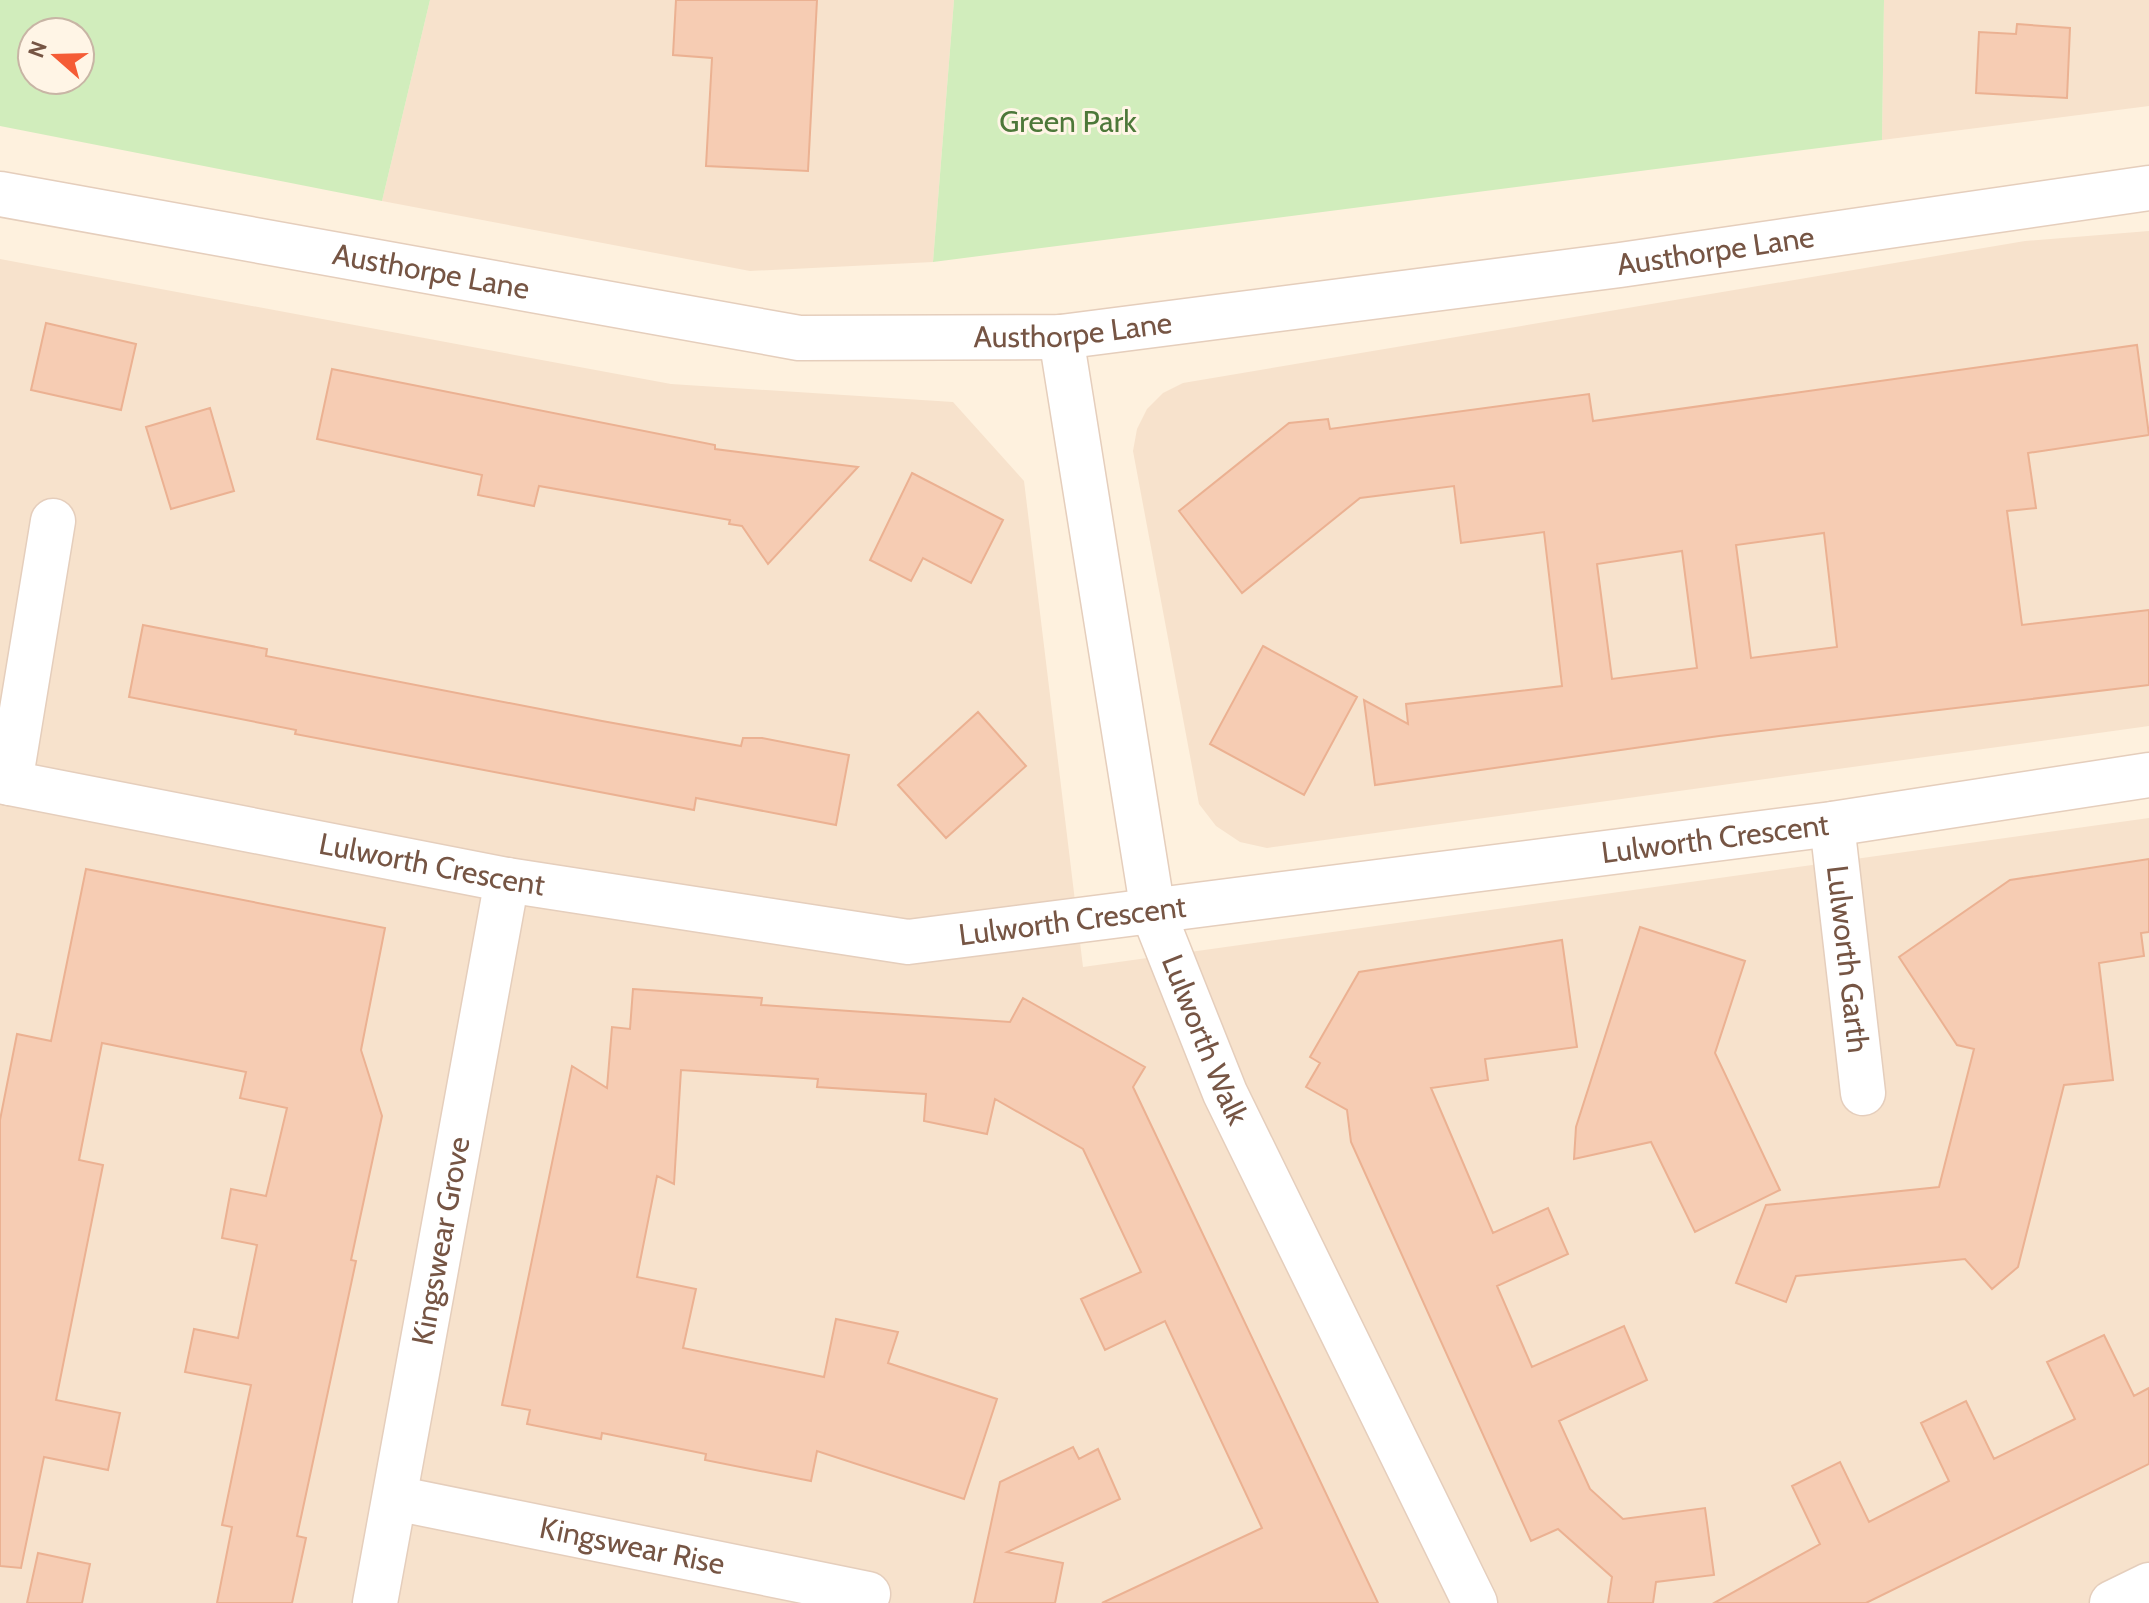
<svg xmlns="http://www.w3.org/2000/svg" width="2149" height="1603" viewBox="0 0 2149 1603" font-family="Cabin,sans-serif">
	<style>
		.residential { fill: #f7e2cc }
		.green { fill: #d1edbc; fill-rule: evenodd }
		.building { fill: #f6ccb3; stroke: #ebb192; stroke-width: 2; fill-rule: evenodd }
		.lines { fill: none; stroke-linecap: round; stroke-linejoin: round }
		.minor-casing { stroke: #e5cebc; stroke-width: 47 }
		.minor { stroke: #fff; stroke-width: 44 }
		.labels { text-anchor: middle; stroke-width: 6; stroke-linejoin: round; paint-order: stroke }
		.park-label { font-size: 30px; fill: #4d7839; stroke: #fff5e6 }
		.street-label { font-size: 30px; fill: #765544; stroke: #fff5e6 }
	</style>
	<rect width="100%" height="100%" fill="#fef1de"/>
	<path class="residential" d="M430 0H954L933 262 750 271 382 201Z
		M1884 0H2149V106L1882 140Z
		M2149 231V726L1267 848 1240 842 1216 826 1199 804 1133 451 1137 429 1147 409 1163 393 1183 383 2025 241Z
		M0 259 671 384 953 402 1024 481 1083 967 2149 818V1603H0Z"/>
	<path class="green" d="M0 0H430L382 201 0 126ZM80 32V80H32V32Z
		M954 0H1884L1882 140 933 262Z"/>
	<path class="building" d="M676 0H817L808 171 706 166 712 58 673 55Z
		M2017 24 2070 28 2067 98 1976 93 1979 32 2016 34Z
		M46 323 136 344 121 410 31 390Z
		M2137 345 2149 435 2028 453 2036 508 2007 511 2022 625 2149 610V685L1719 736 1375 785 1364 700 1408 724 1406 704 1562 686 1544 532 1461 543 1454 486 1360 498 1242 593 1179 511 1289 423 1328 419 1330 429 1589 394 1593 421ZM1824 533 1837 647 1751 658 1736 545ZM1682 551 1697 668 1612 679 1597 564Z
		M332 369 715 445V449L858 467 768 564 742 526 729 524 730 520 539 486 534 506 478 495 482 475 317 439Z
		M210 408 234 491 171 509 146 427Z
		M912 473 1003 520 971 583 923 558 911 581 870 560Z
		M143 625 267 649 266 656 602 721 741 746 743 738H762L849 755 836 825 696 798 694 810 295 734 296 730 129 697Z
		M1263 646 1357 697 1304 795 1210 744Z
		M978 712 1026 766 946 838 898 785Z
		M2149 859V932L2141 933 2144 956 2099 963 2113 1080 2064 1085 2018 1267 1992 1289 1965 1259 1796 1276 1786 1302 1736 1283 1766 1205 1939 1187 1974 1049 1957 1045 1899 957 2010 880Z
		M86 869 385 928 361 1050 382 1116 351 1260 356 1261 297 1536 306 1538 292 1603H217L232 1527 222 1525 251 1385 185 1372 194 1329 238 1338 257 1245 222 1238 231 1189 266 1196 287 1108 240 1098 246 1072 102 1043 79 1160 103 1165 56 1400 120 1413 108 1470 44 1457 21 1568 0 1566V1120L17 1034 51 1041Z
		M1640 927 1745 961 1715 1053 1780 1190 1695 1232 1651 1142 1574 1159 1576 1127Z
		M1562 940 1577 1047 1485 1059 1488 1080 1431 1088 1493 1233 1548 1208 1568 1254 1497 1286 1532 1367 1624 1326 1647 1380 1559 1421 1590 1489 1623 1519 1705 1508 1714 1575 1656 1582 1653 1603H1608L1612 1577 1558 1529 1531 1541 1351 1142 1347 1110 1306 1087 1320 1063 1310 1057 1359 972Z
		M633 989 762 998 761 1005 1010 1022 1023 998 1145 1067 1133 1087 1378 1603H1102L1262 1528 1165 1321 1105 1350 1081 1299 1141 1272 1083 1149 995 1099 987 1134 924 1121 926 1094 817 1087 818 1079 681 1070 674 1184 657 1176 637 1277 696 1289 683 1348 824 1377 836 1319 898 1332 888 1363 997 1399 964 1499 817 1451 811 1481 705 1460 706 1454 602 1433 601 1439 527 1424 530 1410 502 1405 572 1066 607 1088 612 1027 630 1029Z
		M2104 1335 2134 1396 2149 1388V1464L1866 1603H1714L1820 1544 1792 1486 1840 1462 1869 1522 1949 1481 1921 1423 1966 1401 1994 1459 2075 1419 2047 1362Z
		M1073 1447 1079 1459 1098 1449 1120 1499 1007 1552 1063 1563 1055 1603H974L1000 1482Z
		M38 1553 90 1564 82 1603H27Z"/>
	<g class="lines">
		<defs>
			<g id="minor">
				<path id="s1" d="M0 194 799 338 1061 337 1620 265 2149 188"/>
				<path id="s2" d="M1061 337 1153 912 1225 1093 1475 1603"/>
				<path id="s3" d="M0 781 507 880 908 942 1832 824 2149 775"/>
				<path d="M10 783 53 521"/>
				<path id="s4" d="M1832 824 1863 1093"/>
				<path id="s5" d="M395 1498 868 1594"/>
				<path id="s6" d="M375 1603 507 880"/>
				<path d="M2112 1603 2149 1585"/>
			</g>
		</defs>
		<use href="#minor" class="minor-casing"/>
		<use href="#minor" class="minor"/>
	</g>
	<g class="labels">
		<g class="park-label">
			<text x="1068" y="132">Green Park</text>
		</g>
		<g class="street-label">
			<text dy="10" stroke="none"><textPath href="#s1" startOffset="1734">Austhorpe Lane</textPath></text>
			<text dy="10" stroke="none"><textPath href="#s1" startOffset="438">Austhorpe Lane</textPath></text>
			<text dy="10" stroke="none"><textPath href="#s1" startOffset="1086">Austhorpe Lane</textPath></text>
			<text dy="10" stroke="none"><textPath href="#s3" startOffset="1736">Lulworth Crescent</textPath></text>
			<text dy="10" stroke="none"><textPath href="#s3" startOffset="440">Lulworth Crescent</textPath></text>
			<text dy="10" stroke="none"><textPath href="#s3" startOffset="1088">Lulworth Crescent</textPath></text>
			<text dy="10" stroke="none"><textPath href="#s4" startOffset="136">Lulworth Garth</textPath></text>
			<text dy="10" stroke="none"><textPath href="#s2" startOffset="720">Lulworth Walk</textPath></text>
			<text dy="10" stroke="none"><textPath href="#s6" startOffset="368">Kingswear Grove</textPath></text>
			<text dy="10" stroke="none"><textPath href="#s5" startOffset="242">Kingswear Rise</textPath></text>
		</g>
	</g>
	<g transform="translate(56 56) rotate(290)"><circle r="38" fill="#fff5e6" stroke="#c8b5a5" stroke-width="2"/>
	<path d="M0-6L14 30L0 20L-14 30Z" fill="#f55c36"/>
	<text y="-12" font-size="22" font-weight="bold" text-anchor="middle" fill="#765544">N</text>
	</g>
</svg>
